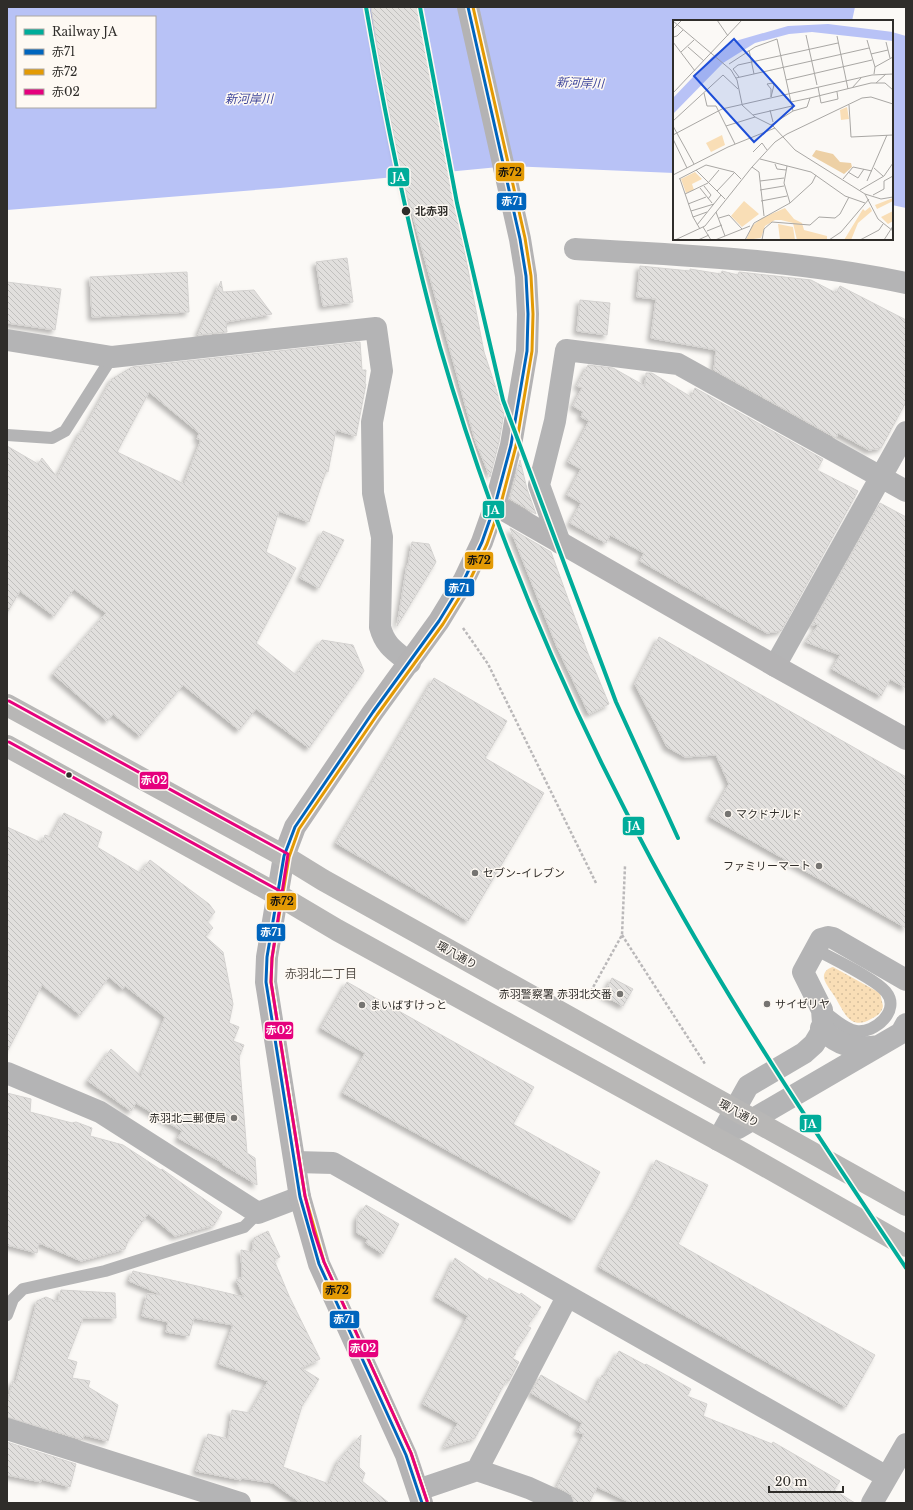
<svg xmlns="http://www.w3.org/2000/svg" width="913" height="1510" viewBox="0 0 913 1510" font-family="'Libre Baskerville','Noto Sans JP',serif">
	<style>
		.grass { fill: url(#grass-dots) }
		.water { fill: #b8c2f6; fill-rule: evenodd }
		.building { fill: url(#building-back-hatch); stroke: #d4d2d0; fill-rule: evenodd; filter: url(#shadow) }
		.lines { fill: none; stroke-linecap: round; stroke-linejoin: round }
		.path { stroke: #bab8b9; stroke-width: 2.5; stroke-dasharray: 3 2; stroke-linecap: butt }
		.lane { stroke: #b4b4b5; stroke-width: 12 }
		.street { stroke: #b4b4b5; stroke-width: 22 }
		.secondary { stroke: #b4b3b4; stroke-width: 22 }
		.primary { stroke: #b8b7b6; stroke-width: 22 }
		.bus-1-casing { stroke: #fef9f3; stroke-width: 6 }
		.bus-2-casing { stroke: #fef9f3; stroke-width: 6 }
		.bus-3-casing { stroke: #fef9f3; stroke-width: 6 }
		.bus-1 { stroke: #0065bd; stroke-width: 3 }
		.bus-2 { stroke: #e39a04; stroke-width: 3 }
		.bus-3 { stroke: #e5007d; stroke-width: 3 }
		.rail-1-casing { stroke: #fef9f3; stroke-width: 7 }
		.rail-1 { stroke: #00ac9a; stroke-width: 4 }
		.stop-dot { fill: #2f2d2a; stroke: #fef9f3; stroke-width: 1.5 }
		.poi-dot { fill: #767471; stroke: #fef9f3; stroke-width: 1.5 }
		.labels { text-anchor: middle; stroke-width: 3; stroke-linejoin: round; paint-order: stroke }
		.stop-label { font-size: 11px; font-weight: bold; fill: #2f2d2a; stroke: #fef9f3; text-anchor: start }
		.poi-label { font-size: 11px; fill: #2f2d2a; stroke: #fef9f3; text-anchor: start }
		.street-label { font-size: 11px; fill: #2f2d2a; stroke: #fef9f3 }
		.water-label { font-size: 12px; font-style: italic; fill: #3c449b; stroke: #fef9f3 }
		.neighbourhood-label { font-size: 12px; fill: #56514b; stroke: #fef9f3 }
		.inset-road { fill: none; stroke: #a9a7a4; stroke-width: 1 }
		.view { fill: #1d4ed8; fill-opacity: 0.15; stroke: #1d4ed8; stroke-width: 2 }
		.inset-edge { fill: none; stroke: #2f2d2a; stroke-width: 2 }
		.line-badge { stroke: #fef9f3; stroke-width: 1.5 }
		.badge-label { font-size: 11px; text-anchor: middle; font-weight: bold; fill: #fff }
		.pale-badge-label { font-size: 11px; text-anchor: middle; font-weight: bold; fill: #111 }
	</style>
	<defs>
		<pattern id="grass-dots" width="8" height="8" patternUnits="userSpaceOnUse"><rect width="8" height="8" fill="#f9deb6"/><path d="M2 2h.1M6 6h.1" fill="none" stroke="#d6bf9d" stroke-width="1.8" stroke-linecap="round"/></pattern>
		<pattern id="building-back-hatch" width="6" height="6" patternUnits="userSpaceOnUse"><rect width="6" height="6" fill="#e1dfdd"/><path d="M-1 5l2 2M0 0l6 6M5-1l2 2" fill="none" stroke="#c1c0be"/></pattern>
		<filter id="shadow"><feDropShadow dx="-3.5" dy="3.5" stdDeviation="2" flood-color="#0004"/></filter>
	</defs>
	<rect width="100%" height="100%" fill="#fbf9f6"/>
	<path class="grass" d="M833 967 880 993 883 1006C882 1013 877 1016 871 1019 850 1031 844 1012 835 997 832 992 825 984 824 978 823 972 828 968 833 967Z"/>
	<path class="water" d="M7 7H855L852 21H674V173L509 166 280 188 7 210ZM17 17H155V107H17Z
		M892 32 906 36V208L892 205Z"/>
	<path class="building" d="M371 7H417L484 352 504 413 499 442 490 477 475 440 401 173 379 58Z
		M347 258 353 302 323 306 316 262Z
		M640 266 690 271V269L721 274 722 271 738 275 739 272 811 280 836 293 840 286 906 320V402L881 448 869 450 838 433 836 438 714 370 716 350 651 338 656 299 637 297Z
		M187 272 189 312 92 317 90 277Z
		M221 281 223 292 254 290 272 314 226 322 227 332 198 335Z
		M7 282 61 289 55 330 7 323Z
		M580 300 610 303 607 335 577 331Z
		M360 342 362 370H366L365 384H366L356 436 336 430 328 472 326 471 309 522 279 511 266 552 296 568 256 643 296 675 322 640 353 645 364 671 309 748 256 709 239 730 183 685 140 736 113 714 107 721 53 674 106 613 74 589 54 616 20 591 7 613V446L38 464 42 458 57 477 81 431H83L112 379 132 367ZM149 392 199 433 197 439 201 440 184 484 117 452Z
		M588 365 613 368 645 386 646 373H652L691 397 695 388 823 459 817 470 858 491 781 631 767 633 640 561 644 553 610 535 606 543 570 523 581 503 567 495 581 469 568 462 589 421 581 417 583 412 573 406 582 388 577 386Z
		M520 460 527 489 536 514 510 499Z
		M880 503 906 517V688L890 679 881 696 832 669 840 655 806 642 819 624 812 625Z
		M510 528 551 552 587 651 609 704 589 714 557 647Z
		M323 531 344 540 319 588 300 578Z
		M412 542 429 544 436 562 397 626 407 565 408 566Z
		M659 637 906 777V928L710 817 729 784 716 755 685 757 667 747 635 684Z
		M434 678 507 721 485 758 544 793 468 921 336 843Z
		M64 813 102 832 97 847 140 873 150 860 209 904 215 912 207 921 213 928 205 936 223 952 233 1004 229 1023 239 1027 233 1041 244 1045 239 1057 247 1153 255 1158 257 1185 222 1164 223 1163 178 1138 182 1131 136 1103 131 1111 88 1081 111 1049 141 1076 165 1017 125 986 123 989 109 977 80 1015 42 985 7 1052V827L42 843 45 835 51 837Z
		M612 978 633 989 623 1006 603 995Z
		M347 982 534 1087 513 1124 600 1172 574 1220 343 1093 365 1053 321 1028Z
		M7 1093 31 1099 30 1112 72 1123 76 1122 92 1128 90 1136 123 1145 161 1170 162 1169 222 1212 214 1225 175 1236 148 1214 128 1241 125 1249 81 1261 39 1243 37 1253 7 1245Z
		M656 1160 708 1185 678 1244 875 1355 846 1407 599 1267 635 1202Z
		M366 1205 399 1224 383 1254 366 1243 368 1239 357 1233V1218Z
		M268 1231 280 1257 274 1260 289 1296 320 1359 301 1368 319 1379 302 1406 283 1467 329 1484 339 1460 361 1435 359 1467 365 1473 362 1481 389 1503H308L298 1501 273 1483 241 1478V1480L196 1471 208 1434 228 1439 232 1410 250 1413 268 1381 219 1364 233 1325 194 1318 189 1336 166 1332 168 1322 142 1316 147 1294 162 1295 129 1281 133 1271 244 1297 236 1280 242 1277 241 1250 252 1252 254 1238Z
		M455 1258 488 1281 489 1278 520 1295 521 1293 541 1307 527 1326 531 1328 514 1353 516 1354 512 1358 519 1362 509 1381 507 1379 475 1438 444 1447 458 1423 423 1404 468 1316 436 1297Z
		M61 1290 115 1293 116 1318H83L67 1359 77 1362 72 1378 90 1381 88 1387 118 1405 108 1441 84 1435 83 1440 7 1417V1403L13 1381 16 1382 37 1301 46 1297 58 1302Z
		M619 1351 645 1365 646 1364 691 1389 687 1396 707 1404 703 1416 772 1444 773 1442 840 1481 834 1490 855 1503H631L597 1487 589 1503H574L572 1495 557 1487 584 1434 577 1432 582 1423 531 1393 541 1375 589 1403 602 1375 605 1376Z
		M7 1442 76 1464 70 1487 41 1479V1482L7 1475Z"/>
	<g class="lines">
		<path class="path" d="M463 628 488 664 596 883
			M631 826 648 853
			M622 935 705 1064
			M586 1000 622 935 625 866"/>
		<path class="lane" d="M7 435 52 438 65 431 112 357
			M815 949C831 958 876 979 886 992 901 1010 875 1034 856 1031 844 1029 832 1017 822 1010
			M7 1315 13 1299 23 1289 105 1271 244 1227 258 1213"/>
		<path class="street" d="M575 249C686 255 797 260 906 283
			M7 340 112 357 376 328 382 371 372 422 373 493 382 537 380 627C385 646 395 651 410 663
			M560 543 539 485 555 421 566 350 678 364 906 491
			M775 666 906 432
			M821 1028C836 1045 856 1050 878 1046
			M7 1073 100 1112 258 1213 300 1197
			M738 1128 901 1033 906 1024
			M718 1140 748 1086 804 1053 814 1044 820 1034 823 1023 822 1010 803 972 821 939 828 937 833 938 906 980
			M296 1162 333 1163 887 1477
			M7 1429 240 1503
			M477 1470 567 1297
			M418 1490 477 1470 529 1488 562 1503
			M872 1503 906 1444"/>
		<path class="secondary" d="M495 505 775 666 906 739
			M422 1503 406 1455 319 1264 300 1197 266 982 267 957 284 856 295 827 373 712 439 621 464 580 482 542 495 505 511 445 527 351 528 314 526 276 520 239 468 7"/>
		<path class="primary" d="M7 705 284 856 323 880 906 1205
			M7 746 278 895 337 930 744 1154 906 1246"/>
		<defs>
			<path id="bus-1" d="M422 1503 406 1455 319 1264 300 1197 266 982 267 957 284 856 295 827 373 712 439 621 464 580 482 542 495 505 511 445 527 351 528 314 526 276 520 239 468 7"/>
			<path id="bus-2" d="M427 1501 411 1453 324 1262 305 1196 271 982 272 958 289 857 299 829 377 715 443 624 469 582 487 544 500 507 516 446 532 351 533 314 531 276 525 238 473 7"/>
			<path id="bus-3" d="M9 701 288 854 272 958 271 982 305 1196 314 1232 324 1262 411 1453 427 1501
				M9 742 280 891"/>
		</defs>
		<use href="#bus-1" class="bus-1-casing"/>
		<use href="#bus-2" class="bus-2-casing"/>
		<use href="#bus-3" class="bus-3-casing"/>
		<use href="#bus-1" class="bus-1"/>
		<use href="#bus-2" class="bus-2"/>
		<use href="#bus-3" class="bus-3"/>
		<defs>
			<path id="rail-1" d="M366 7C386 121 409 235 440 347 491 525 564 698 652 861 728 1002 817 1135 906 1268
				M420 7 457 203 503 400 616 702 678 838"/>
		</defs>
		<use href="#rail-1" class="rail-1-casing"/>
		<use href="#rail-1" class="rail-1"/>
	</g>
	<g class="stop-dot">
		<circle cx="406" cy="211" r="5"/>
		<circle cx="69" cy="775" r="3.5"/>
	</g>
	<g class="poi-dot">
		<circle cx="728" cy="814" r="4"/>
		<circle cx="819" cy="866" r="4"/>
		<circle cx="475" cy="873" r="4"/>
		<circle cx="620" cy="994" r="4"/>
		<circle cx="767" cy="1004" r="4"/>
		<circle cx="362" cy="1005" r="4"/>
		<circle cx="234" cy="1118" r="4"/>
	</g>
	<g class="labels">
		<g class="stop-label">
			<text x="415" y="215">北赤羽</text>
		</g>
		<g class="poi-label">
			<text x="736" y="818">マクドナルド</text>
			<text x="811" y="870" text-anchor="end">ファミリーマート</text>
			<text x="483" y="877">セブン-イレブン</text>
			<text x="612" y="998" text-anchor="end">赤羽警察署 赤羽北交番</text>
			<text x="775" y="1008">サイゼリヤ</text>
			<text x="370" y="1009">まいばすけっと</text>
			<text x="226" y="1122" text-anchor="end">赤羽北二郵便局</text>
		</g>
		<g class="street-label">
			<text transform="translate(457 955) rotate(29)" y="4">環八通り</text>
			<text transform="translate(739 1113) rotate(29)" y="4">環八通り</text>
		</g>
		<g class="water-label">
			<text transform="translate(580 83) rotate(2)" y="4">新河岸川</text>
			<text x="249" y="103">新河岸川</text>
		</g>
		<g class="neighbourhood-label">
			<text x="321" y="978">赤羽北二丁目</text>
		</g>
	</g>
	<g transform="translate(673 20)">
		<rect width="220" height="220" fill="#fbf9f6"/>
		<path d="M143 130 160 134 167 142 178 143 179 147 171 154 139 136Z" fill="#edd0a5"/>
		<path d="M174 87 176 99 168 100 167 90ZM49 115 52 125 38 132 33 123ZM22 152 29 159 19 164 21 170 13 173 8 159ZM220 178V181L204 189 202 185ZM71 181 86 194 69 207 58 196ZM197 187 199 191 185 203 178 220H171L190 189 192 191ZM112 188 121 199 129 203 131 210 154 216V219L124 220 120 203 108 200H102L92 206 88 218 73 220 79 206 89 198ZM220 191V201L215 204 208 197ZM105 204 120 207 122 220H107Z" fill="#f9deb6"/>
		<path d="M155 4 220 12V21L139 12 116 14 82 23 50 43 0 94V78L39 37 59 22 115 6Z" fill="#b8c2f6"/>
		<path class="inset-road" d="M44 0 55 16M0 1 58 50 64 60 69 84M0 9 9 0M133 15 144 65M164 16 175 69M0 17 4 16 10 10M194 20 202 47M0 22 22 51M213 22 217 38M15 27 31 41M76 30 81 54M8 32 21 20M198 34 215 30M56 44 82 27 104 19 120 91M201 54 202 47 220 37M66 57 60 49 65 45 165 23M63 58 196 28M113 60 199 40M100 63 101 65 98 77V69L94 64ZM203 63 213 54M145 67 148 83 165 79 164 72M179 68 188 58M0 73 69 0M31 73 34 86H43L62 124M137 78 198 63H212L220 70M69 85 82 97 100 106 122 130 192 174 205 199 220 211M176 85 178 117 220 115M97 90 100 102M80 95 119 86M0 101 50 55 65 69M98 105 120 91 134 87 137 78 118 82M0 106 21 144M53 106 82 97M0 115 49 89 199 55 220 54M0 119 14 148M80 132 89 123 94 130M87 139 138 152 172 176 192 183M102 144 104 149 113 150M114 146 111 163 117 183M79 147 86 152 91 196M201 148 210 156M23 150 52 179M175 152 185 158 191 149M0 155 55 127 102 108M6 159 33 145 61 152 68 159M7 159 20 197 27 209M170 159 180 147 199 151M87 161 111 158M194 161 214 115M31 166 38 175 35 179M27 168 39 183M87 170 111 166M187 170 211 156 220 143M44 171 61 153M12 174 35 163 46 150M192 174 208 179 220 177M200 175 211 169V161L220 156M88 181 114 176M15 184 33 177M18 191 41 184M43 192 52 216M20 197 34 192M46 198 56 195 69 209M24 205 48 175M30 207 38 220M34 211 49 205M2 220 32 206 79 147 102 122 114 114 189 78 198 77 220 84M25 220 36 215M42 220 77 206M72 220 81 203 117 183 139 163 143 155M89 220 91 209 99 202 137 205 146 197 162 198 167 194 176 177M156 220 168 212 196 179M187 220 206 210 210 204M211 220 220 206"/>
		<path class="view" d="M61 19 121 86 81 122 21 56Z"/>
		<rect width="220" height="220" class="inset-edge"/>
	</g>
	<g class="line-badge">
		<rect x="495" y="162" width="30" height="20" rx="4" fill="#e39a04"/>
		<rect x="387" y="167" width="23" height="20" rx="4" fill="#00ac9a"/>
		<rect x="496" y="192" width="31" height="19" rx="4" fill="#0065bd"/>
		<rect x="482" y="500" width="23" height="19" rx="4" fill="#00ac9a"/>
		<rect x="464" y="551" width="30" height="19" rx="4" fill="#e39a04"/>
		<rect x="444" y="578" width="31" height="19" rx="4" fill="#0065bd"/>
		<rect x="139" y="771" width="30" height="19" rx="4" fill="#e5007d"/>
		<rect x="622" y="816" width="23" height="20" rx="4" fill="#00ac9a"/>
		<rect x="266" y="892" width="31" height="19" rx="4" fill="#e39a04"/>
		<rect x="256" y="923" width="30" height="19" rx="4" fill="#0065bd"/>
		<rect x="264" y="1021" width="30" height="19" rx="4" fill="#e5007d"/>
		<rect x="799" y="1114" width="23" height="19" rx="4" fill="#00ac9a"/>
		<rect x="322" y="1281" width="30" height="19" rx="4" fill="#e39a04"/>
		<rect x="329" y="1310" width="31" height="19" rx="4" fill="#0065bd"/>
		<rect x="348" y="1339" width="31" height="19" rx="4" fill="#e5007d"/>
	</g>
	<g class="badge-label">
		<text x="399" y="181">JA</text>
		<text x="512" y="205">赤71</text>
		<text x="493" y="514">JA</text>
		<text x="459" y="592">赤71</text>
		<text x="154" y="784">赤02</text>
		<text x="634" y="830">JA</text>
		<text x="271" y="936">赤71</text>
		<text x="279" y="1034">赤02</text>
		<text x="810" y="1128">JA</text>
		<text x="344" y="1323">赤71</text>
		<text x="363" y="1352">赤02</text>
	</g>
	<g class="pale-badge-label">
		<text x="510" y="176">赤72</text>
		<text x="479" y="564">赤72</text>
		<text x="282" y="905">赤72</text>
		<text x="337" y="1294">赤72</text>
	</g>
	<rect width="913" height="1510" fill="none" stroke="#2f2d2a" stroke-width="16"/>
	<rect x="16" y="16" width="140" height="92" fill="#fef9f3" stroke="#aba7a3"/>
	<rect x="24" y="29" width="20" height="6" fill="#00ac9a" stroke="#aba7a3"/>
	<text x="52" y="36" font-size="12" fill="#2f2d2a">Railway JA</text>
	<rect x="24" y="49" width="20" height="6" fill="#0065bd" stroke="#aba7a3"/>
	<text x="52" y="56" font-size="12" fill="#2f2d2a">赤71</text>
	<rect x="24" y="69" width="20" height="6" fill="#e39a04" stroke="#aba7a3"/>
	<text x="52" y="76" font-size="12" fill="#2f2d2a">赤72</text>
	<rect x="24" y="89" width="20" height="6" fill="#e5007d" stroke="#aba7a3"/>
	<text x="52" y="96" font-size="12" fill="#2f2d2a">赤02</text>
	<path d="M769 1486v6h74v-6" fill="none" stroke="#2f2d2a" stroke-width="2"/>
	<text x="775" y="1486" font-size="12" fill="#2f2d2a" stroke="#fef9f3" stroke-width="3" paint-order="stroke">20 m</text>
</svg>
